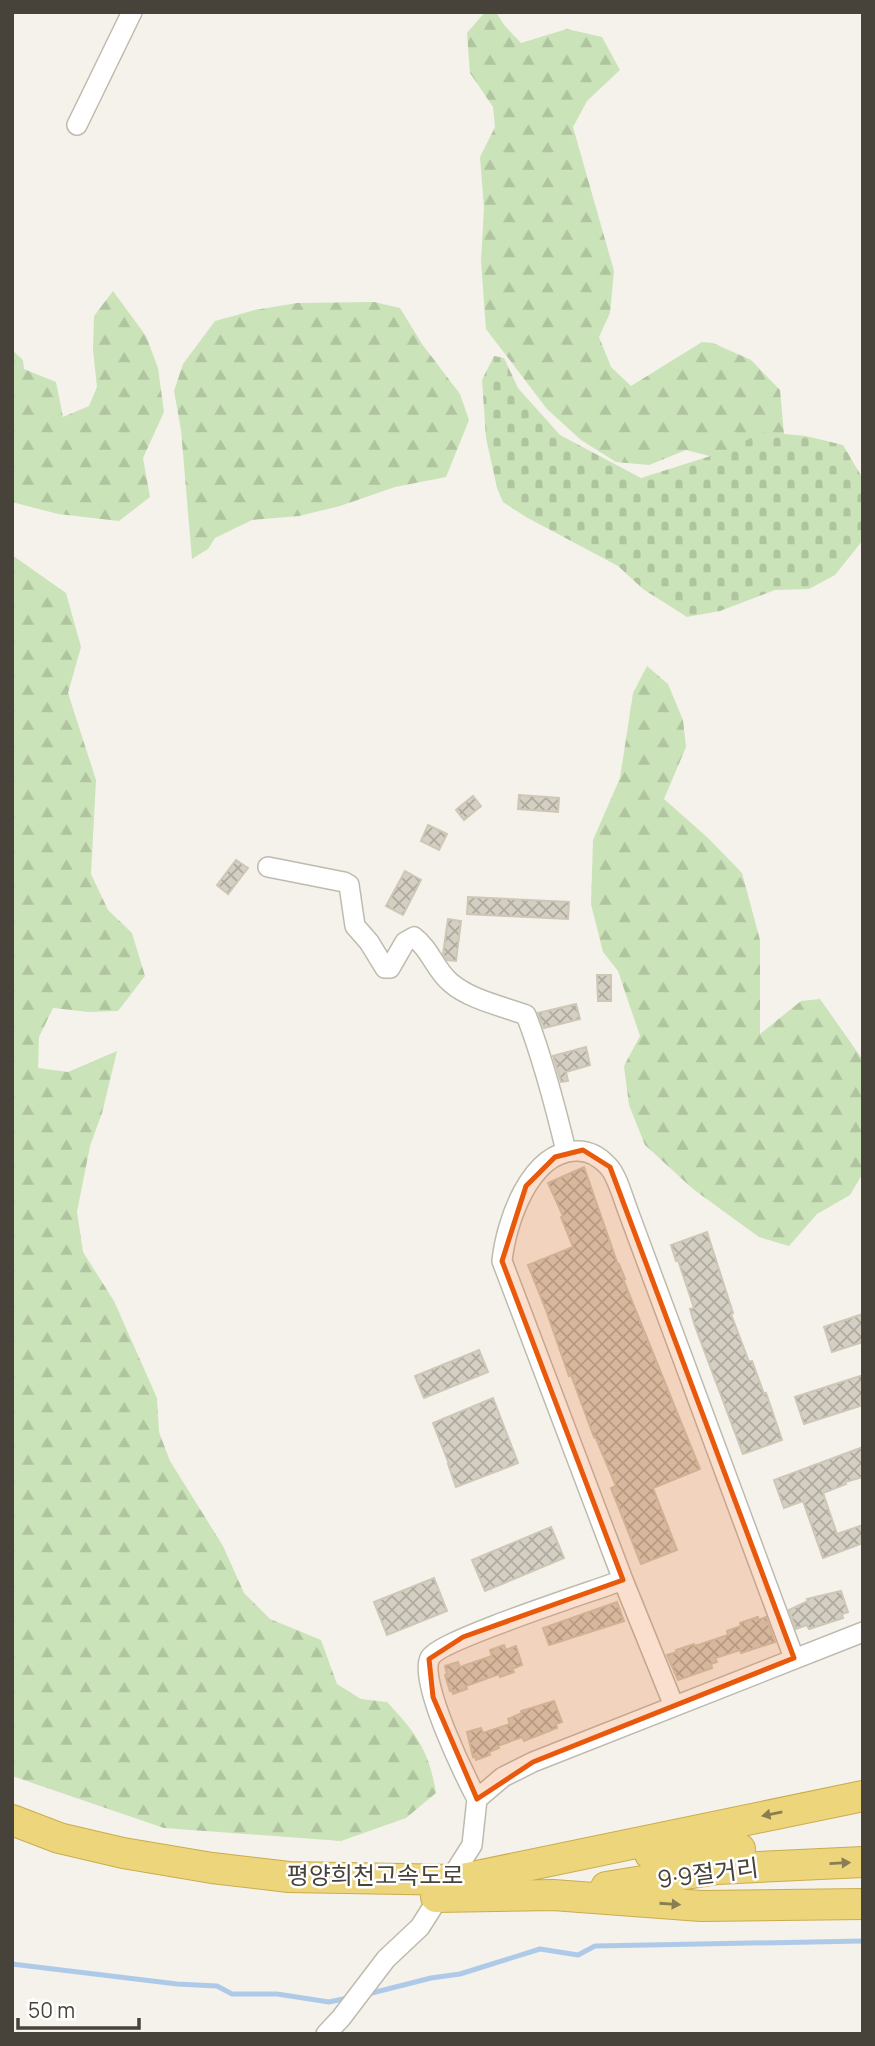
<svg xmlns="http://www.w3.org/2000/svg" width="875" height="2046" viewBox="0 0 875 2046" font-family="Manrope,'Noto Sans KR',sans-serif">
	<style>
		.forest { fill: url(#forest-firs) }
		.cemetery { fill: url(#cemetery-stones) }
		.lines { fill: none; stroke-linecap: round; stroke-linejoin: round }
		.stream { stroke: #afcae8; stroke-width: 5 }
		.building { fill: url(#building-cross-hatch); stroke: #cec7b6; stroke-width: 2 }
		.minor-casing { stroke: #bebbae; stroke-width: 22 }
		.highway-casing { stroke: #cbac4d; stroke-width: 32 }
		.minor { stroke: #fff; stroke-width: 19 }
		.highway { stroke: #edd57c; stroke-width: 30 }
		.oneway { fill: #897d54 }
		.marked { fill: #e8590c; fill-opacity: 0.2; stroke: #e8590c; stroke-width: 5; stroke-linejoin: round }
		.labels { text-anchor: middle; stroke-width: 5; stroke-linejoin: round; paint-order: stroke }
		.street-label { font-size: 24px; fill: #47433a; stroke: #fff }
	</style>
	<defs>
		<pattern id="forest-firs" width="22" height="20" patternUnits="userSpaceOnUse" patternTransform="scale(1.75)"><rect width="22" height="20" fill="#cbe3b9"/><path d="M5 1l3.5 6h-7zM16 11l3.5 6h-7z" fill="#b0c4a0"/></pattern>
		<pattern id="cemetery-stones" width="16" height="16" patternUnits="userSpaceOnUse" patternTransform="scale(1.75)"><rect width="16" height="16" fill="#cbe3b9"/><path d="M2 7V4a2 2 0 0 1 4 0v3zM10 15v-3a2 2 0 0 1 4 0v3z" fill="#b0c4a0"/></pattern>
		<pattern id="building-cross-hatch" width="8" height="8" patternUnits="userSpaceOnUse" patternTransform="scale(1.75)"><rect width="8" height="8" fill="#d4cfc2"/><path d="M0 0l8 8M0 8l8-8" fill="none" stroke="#aeaa9f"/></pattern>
	</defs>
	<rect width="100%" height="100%" fill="#f4f2eb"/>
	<path class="forest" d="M485 12H496L504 25 521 43 567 29 602 37 620 70 587 101 573 127 614 271 610 313 599 337 611 367 631 386 702 342 713 343 751 360 780 390 784 434 756 468 686 450 649 465 616 462 581 440 547 409 486 329 481 262 484 208 480 157 495 127 493 107 470 73 467 33Z
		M113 291 146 336 158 368 164 412 143 458 150 497 119 521 58 514 12 502V350L23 360 24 369 56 382 63 417 89 406 97 387 93 350 94 316Z
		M374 302 400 308 422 344 460 394 469 420 446 477 395 487 340 506 299 516 252 520 215 538 208 549 192 559 181 430 174 391 183 364 215 321 255 310 297 303Z
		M12 555 66 593 81 647 68 693 96 780 91 874 108 910 132 933 145 976 118 1011 89 1012 53 1008 39 1037 38 1068 68 1072 117 1051 102 1113 90 1146 77 1212 83 1252 114 1301 157 1398 159 1432 170 1461 223 1546 244 1593 270 1619 321 1640 337 1684 361 1699 387 1702C416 1733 429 1750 436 1793L406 1818 341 1841 164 1828 12 1776Z
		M647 666 668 684 683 720 686 747 664 799 708 838 742 873 760 940V1034L801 1001 820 999 863 1060V1173L850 1195 817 1214 789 1246 759 1237 693 1189 645 1145 629 1105 624 1066 640 1036 618 971 603 952 591 904 593 840 620 778 633 693Z"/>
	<path class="cemetery" d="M494 356 504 358 518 388 560 435 641 478 723 452 763 432 806 436 843 445 863 479V540L835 575 809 589 775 590 720 611 687 617 643 589 618 566 526 517 503 502 497 488 486 438 482 380Z"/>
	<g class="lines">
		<path class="stream" d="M12 1964 177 1984 217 1986 232 1994H277L329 2002 348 1998
			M368 1994 431 1978 460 1974 540 1949 578 1955 595 1946 863 1941"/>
	</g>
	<path class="building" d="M519 795 559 798 558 812 518 809Z
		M473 796 481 806 464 820 456 810Z
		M428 825 447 834 439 850 421 841Z
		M236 860 248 868 228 894 217 885Z
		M405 871 421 880 403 915 386 906Z
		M468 897 569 902 568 919 467 914Z
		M448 919 461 921 456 961 447 960 443 954Z
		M597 975H611V1001H598Z
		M576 1004 580 1019 544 1028 538 1013Z
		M586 1047 590 1065 566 1072 568 1081 561 1082 553 1056Z
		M584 1167 618 1265 619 1264 625 1279H623L700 1469 653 1488 677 1550 641 1564 611 1488 616 1486 595 1436 594 1437 571 1375 569 1376 546 1310 528 1265 573 1247 561 1217 563 1216 548 1183Z
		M707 1232 733 1313 731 1314 749 1362 752 1361 764 1394 766 1393 782 1440 743 1454 695 1326 690 1309 694 1308 678 1260 676 1261 671 1245Z
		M863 1314V1342L832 1352 824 1327Z
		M479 1350 488 1372 424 1398 415 1376Z
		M863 1375V1405L804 1424 795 1397Z
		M493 1398 518 1463 456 1487 448 1464H449L433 1423Z
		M863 1447V1477L845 1482 846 1484 823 1493 837 1534 863 1525V1543L823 1558 803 1501 784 1508 774 1480Z
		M551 1527 564 1558 485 1591 472 1560Z
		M434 1578 447 1611 387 1635 374 1602Z
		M841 1591 848 1612 842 1614 843 1618 809 1629 807 1625 796 1629 789 1610 808 1601 807 1599Z
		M617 1602 624 1621 549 1645 543 1628Z
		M758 1617V1620L766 1617 775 1642 741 1653 740 1650 715 1658 717 1662 711 1664 712 1668 678 1680 667 1655 677 1652 676 1650 694 1644 695 1646 728 1635 727 1631 741 1626 740 1623Z
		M504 1645 506 1650 516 1646 522 1665 512 1669 514 1672 500 1677 499 1674 466 1686 467 1689 453 1694 452 1690 450 1691 445 1675 447 1674 445 1666 458 1662 460 1667 492 1656 490 1650Z
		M554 1701 562 1722 556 1724 557 1728 524 1741 522 1737 498 1746 499 1748 489 1752 490 1755 476 1760 475 1756 473 1757 467 1732 481 1728 483 1733 510 1724 508 1719 522 1713 521 1711Z"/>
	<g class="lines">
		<defs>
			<path id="minor" d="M77 125 132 12
				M268 867 344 882 349 885 355 926 369 942 385 968H390L405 942 414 937C431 950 435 970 451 983 471 1000 502 1006 526 1015 543 1059 555 1105 566 1151
				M674 1706 623 1580 502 1261C506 1223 529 1153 575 1151 588 1150 599 1156 608 1166 617 1175 623 1198 628 1211L794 1658
				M477 1799C465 1776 418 1681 430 1658 439 1640 594 1591 623 1580
				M326 2034 341 2018 386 1959 420 1927 472 1845 477 1799 503 1777 533 1762 863 1632"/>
			<path id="highway" d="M12 1820 59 1838 123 1853 212 1868 289 1877 458 1880 863 1796
				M650 1854 740 1849
				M606 1887 717 1869 863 1862
				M436 1897 553 1895 701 1906 863 1904"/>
		</defs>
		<use href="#minor" class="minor-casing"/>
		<use href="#highway" class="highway-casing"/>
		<use href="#minor" class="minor"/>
		<use href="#highway" class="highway"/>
	</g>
	<defs><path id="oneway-solid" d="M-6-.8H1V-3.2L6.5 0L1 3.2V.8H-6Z" transform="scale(1.75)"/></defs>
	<g class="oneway">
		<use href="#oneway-solid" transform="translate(772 1814) rotate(169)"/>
		<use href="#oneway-solid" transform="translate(840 1863) rotate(-3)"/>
		<use href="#oneway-solid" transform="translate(670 1904) rotate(4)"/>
	</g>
	<path class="marked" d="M583 1150 610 1167 794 1658 533 1762 477 1799 433 1697 429 1659 463 1637 623 1580 502 1261 526 1186 555 1157Z"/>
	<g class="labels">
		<g class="street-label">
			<text transform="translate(708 1874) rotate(-7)" y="8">9·9절거리</text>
			<text x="375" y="1884">평양희천고속도로</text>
		</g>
	</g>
	<rect width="875" height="2046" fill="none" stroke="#47433a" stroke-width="28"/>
	<path d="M18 2018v10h121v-10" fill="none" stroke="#47433a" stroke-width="3.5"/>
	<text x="28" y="2018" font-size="21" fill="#47433a" stroke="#ffffff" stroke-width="5" paint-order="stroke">50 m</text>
</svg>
